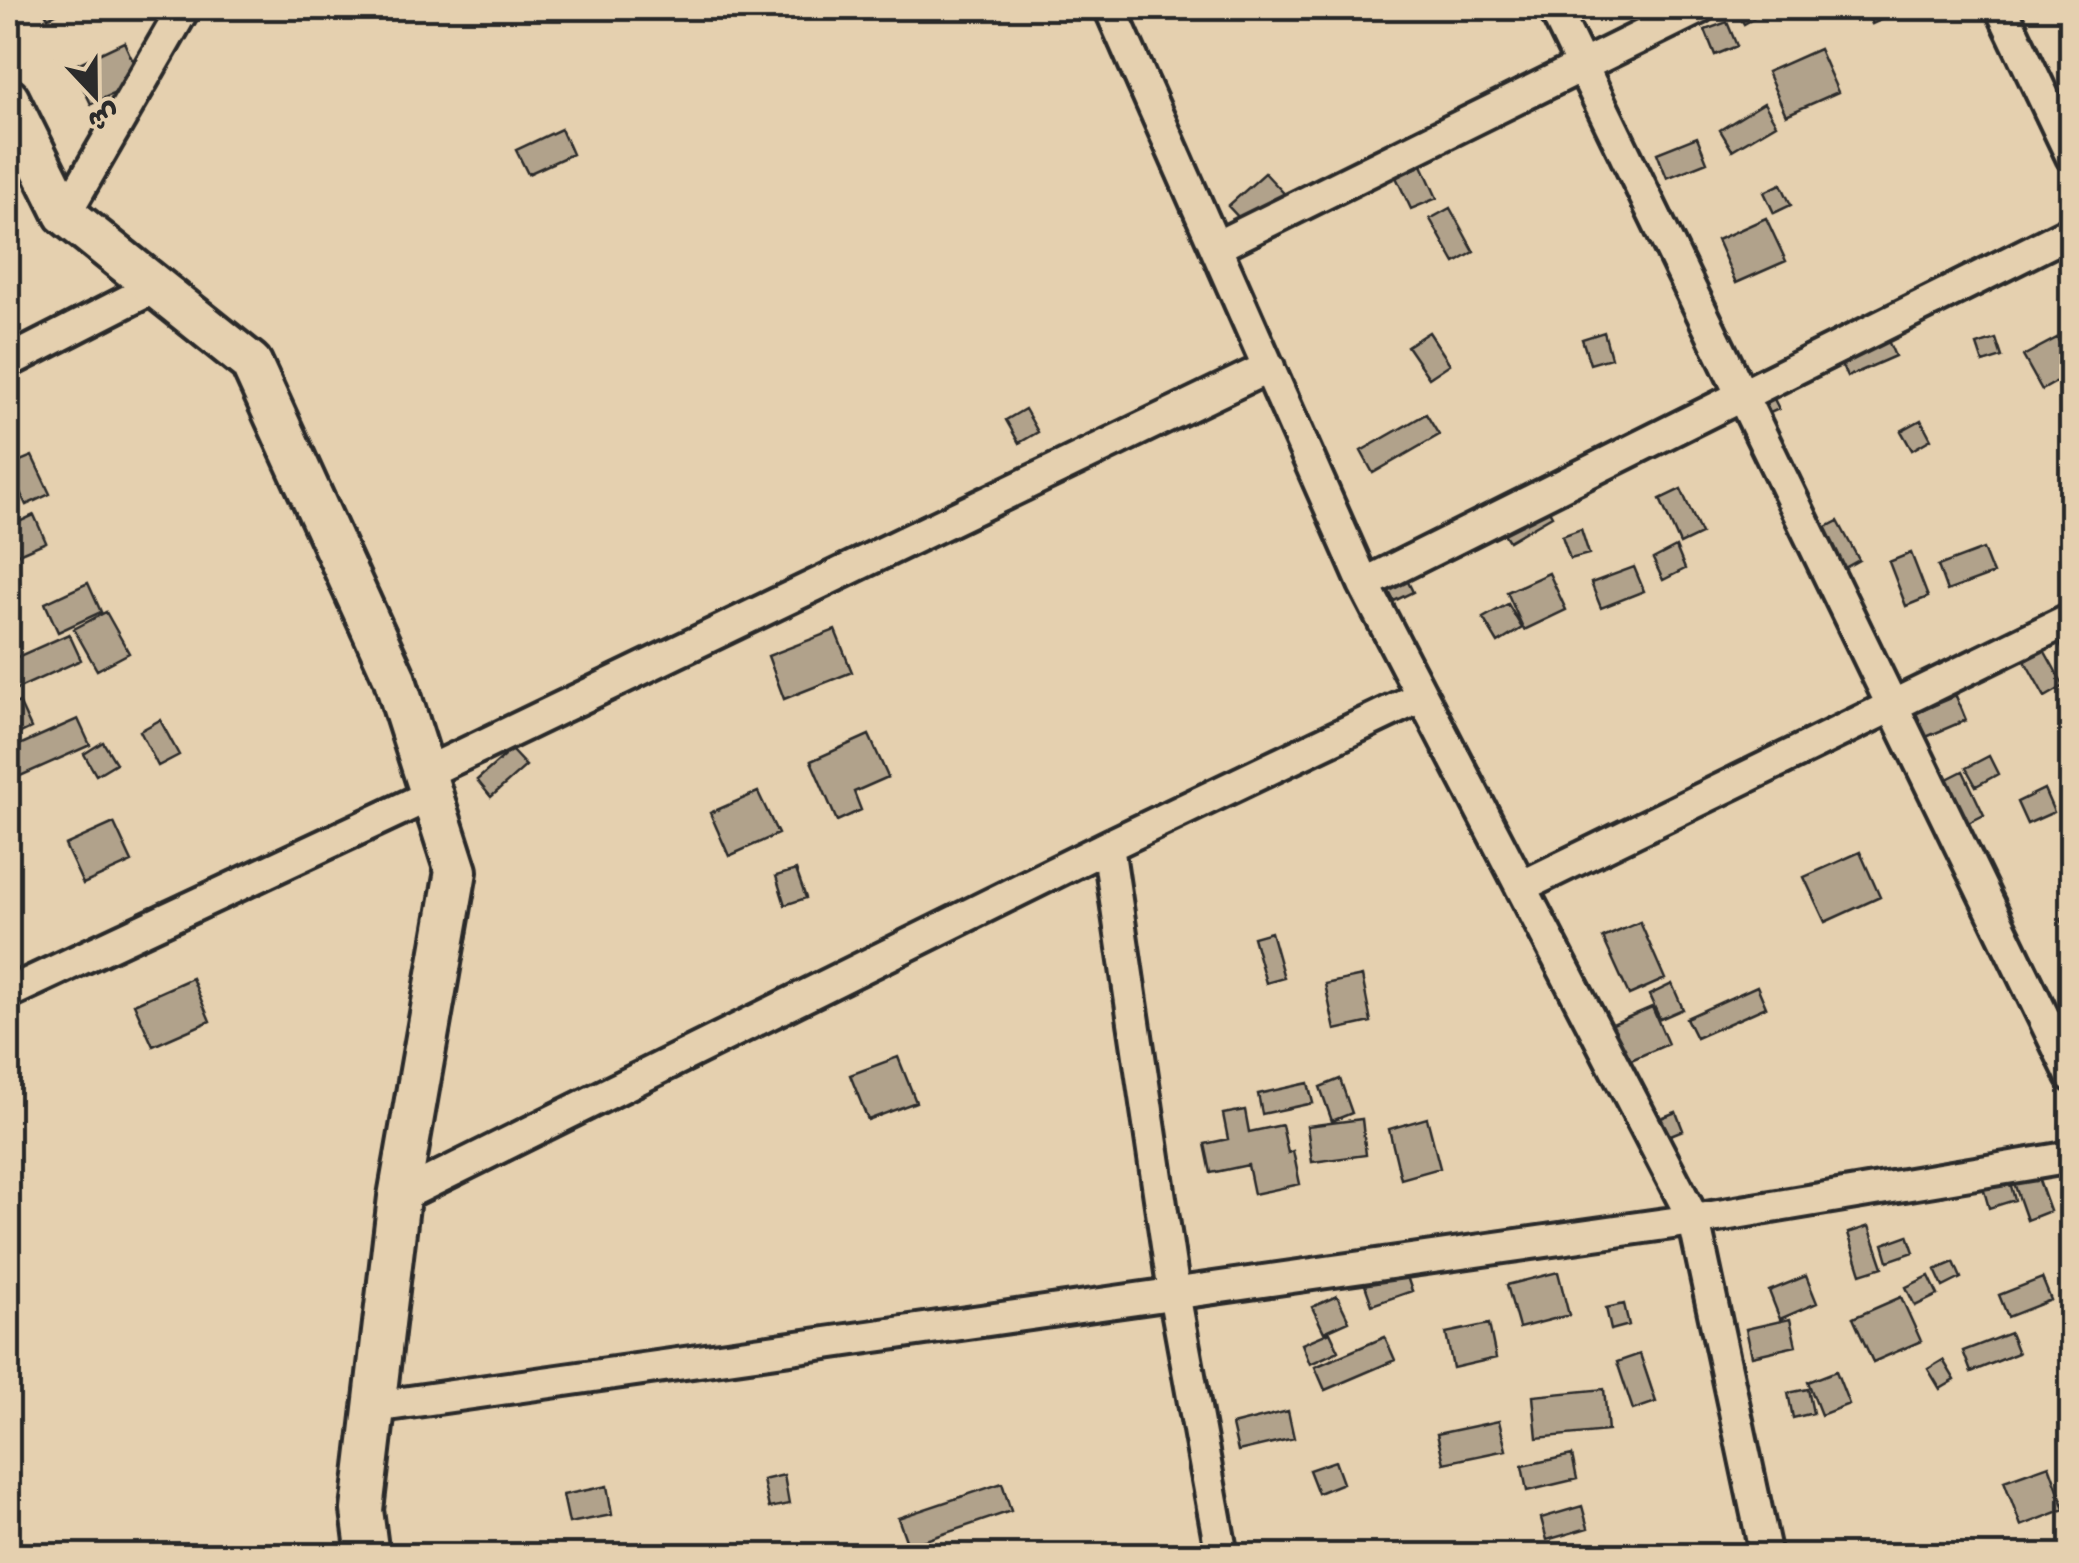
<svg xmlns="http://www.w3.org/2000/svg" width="2079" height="1563" viewBox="0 0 2079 1563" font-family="Pangolin,'Playpen Sans Arabic',sans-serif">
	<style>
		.building { fill: #b1a28b; stroke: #2b2b2b; stroke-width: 2.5 }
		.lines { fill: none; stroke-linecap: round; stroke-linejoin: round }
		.street-casing { stroke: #2b2b2b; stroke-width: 38 }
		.secondary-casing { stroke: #2b2b2b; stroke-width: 48 }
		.street { stroke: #e5d0af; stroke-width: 30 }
		.secondary { stroke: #e5d0af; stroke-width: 40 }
	</style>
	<rect width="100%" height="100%" fill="#e5d0af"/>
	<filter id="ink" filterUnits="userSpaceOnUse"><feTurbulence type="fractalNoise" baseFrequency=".01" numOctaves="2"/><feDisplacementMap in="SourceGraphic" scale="20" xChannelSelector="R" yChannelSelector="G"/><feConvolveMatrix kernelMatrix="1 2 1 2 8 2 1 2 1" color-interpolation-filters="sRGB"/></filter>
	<g filter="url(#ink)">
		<path class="building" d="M42 8H62L63 10 48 18Z
			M1735 8H1762L1765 12 1744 24Z
			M1865 8H1894L1897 13 1872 24Z
			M1727 22 1737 46 1715 55 1705 30Z
			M124 42 142 81 91 104 73 66Z
			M1819 49 1838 92 1786 115 1767 72Z
			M1764 103 1776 124 1732 150 1720 130Z
			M561 129 572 154 528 174 516 150Z
			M1697 137 1707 162 1667 178 1657 153Z
			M1422 165 1437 198 1411 209 1396 177Z
			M1265 173 1293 203 1256 236 1228 206Z
			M1781 184 1791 205 1774 213 1764 192Z
			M1450 208 1474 252 1455 263 1430 219Z
			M1766 218 1786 261 1736 283 1717 240Z
			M1429 332 1450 364 1429 378 1407 346Z
			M1604 332 1611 358 1590 364 1582 339Z
			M1884 332 1895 356 1847 377 1836 353Z
			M2057 338 2072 364V373L2042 390 2023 356Z
			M1996 339 2002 357 1983 363 1977 345Z
			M1769 389 1779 409 1759 418 1749 398Z
			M1025 409 1038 432 1019 443 1006 420Z
			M8 410 18 431 8 436Z
			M1426 414 1439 435 1373 473 1361 451Z
			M1921 420 1931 439 1912 450 1901 431Z
			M32 456 50 494 26 505 8 466Z
			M1681 489 1701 534 1680 544 1660 499Z
			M1542 498 1552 516 1509 541 1498 524Z
			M34 515 46 542 9 558 8 527Z
			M1838 521 1859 560 1839 571 1817 532Z
			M1581 529 1589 554 1570 559 1562 536Z
			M1676 547 1685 569 1663 580 1653 559Z
			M1983 549 1993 574 1947 591 1938 566Z
			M1911 553 1928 597 1906 606 1889 562Z
			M1634 567 1644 591 1601 608 1591 583Z
			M1403 572 1413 592 1394 601 1384 582Z
			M1549 573 1566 610 1524 630 1507 592Z
			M88 583 101 612 58 632 45 603Z
			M1508 604 1522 628 1498 643 1483 618Z
			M106 612 129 653 97 670 74 629Z
			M835 630 852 672 784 699 768 656Z
			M69 634 81 660 8 693V661Z
			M2072 639V660L2068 661 2060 643Z
			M2044 650 2064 686 2045 697 2025 661Z
			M1956 696 1966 720 1926 737 1916 713Z
			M19 702 31 728 8 739V708Z
			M78 719 90 745 18 777 8 750Z
			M160 720 179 755 158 766 140 731Z
			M869 735 888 777 854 792 861 810 837 821 811 761Z
			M103 742 116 763 96 775 84 754Z
			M511 750 526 766 491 797 477 780Z
			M1989 756 1998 774 1976 786 1966 768Z
			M1963 771 1984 815 1964 825 1943 781Z
			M2044 789 2054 812 2027 824 2017 802Z
			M758 792 778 834 729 856 710 813Z
			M114 823 132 862 83 884 65 845Z
			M1860 852 1880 897 1825 922 1804 877Z
			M796 870 806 898 785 905 776 876Z
			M2072 912V935L2060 919Z
			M1640 922 1665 979 1629 995 1603 938Z
			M1271 932 1284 978 1266 983 1253 937Z
			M1362 976 1371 1022 1335 1030 1325 984Z
			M192 978 210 1021 153 1046 134 1004Z
			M1672 984 1683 1009 1660 1019 1649 995Z
			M1757 986 1766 1007 1696 1038 1686 1018Z
			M1652 1007 1668 1044 1624 1063 1608 1026Z
			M898 1057 916 1102 868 1120 850 1075Z
			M1340 1079 1352 1113 1332 1121 1320 1087Z
			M1308 1083 1313 1103 1262 1114 1258 1094Z
			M1245 1110 1249 1132 1282 1125 1288 1153 1293 1151 1300 1184 1254 1194 1248 1165 1211 1173 1205 1144 1228 1139 1223 1114Z
			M1676 1112 1683 1130 1663 1138 1656 1120Z
			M1427 1118 1440 1168 1401 1179 1389 1129Z
			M1362 1119 1366 1155 1312 1162 1307 1126Z
			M2037 1175 2050 1211 2027 1220 2014 1183Z
			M2009 1179 2015 1200 1989 1208 1983 1187Z
			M1869 1226 1883 1267 1861 1274 1848 1233Z
			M1908 1235 1914 1252 1888 1261 1883 1244Z
			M1954 1262 1961 1278 1943 1287 1935 1270Z
			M1404 1268 1412 1291 1372 1305 1364 1282Z
			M1558 1272 1569 1315 1519 1328 1507 1285Z
			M1806 1276 1817 1303 1780 1319 1769 1291Z
			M1929 1276 1938 1295 1915 1306 1906 1287Z
			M2042 1278 2051 1300 2008 1317 1999 1295Z
			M1337 1296 1349 1321 1324 1332 1312 1307Z
			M1901 1297 1921 1341 1873 1362 1853 1318Z
			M1624 1304 1629 1325 1611 1330 1606 1308Z
			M1790 1319 1796 1346 1752 1356 1746 1329Z
			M1489 1324 1496 1358 1453 1368 1446 1333Z
			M1330 1332 1339 1351 1310 1364 1302 1344Z
			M2010 1333 2018 1353 1971 1372 1963 1351Z
			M1385 1337 1395 1360 1325 1390 1315 1367Z
			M1640 1354 1656 1402 1633 1410 1617 1362Z
			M1943 1360 1955 1380 1940 1389 1928 1369Z
			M1836 1371 1849 1404 1821 1415 1808 1382Z
			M1604 1389 1608 1431 1537 1438 1533 1396Z
			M1808 1389 1813 1413 1793 1418 1788 1393Z
			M1288 1411 1294 1438 1238 1451 1232 1425Z
			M1499 1421 1506 1450 1444 1463 1437 1434Z
			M1572 1455 1577 1479 1527 1491 1522 1466Z
			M1335 1461 1343 1483 1318 1493 1309 1470Z
			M2049 1465 2065 1509 2021 1526 2004 1481Z
			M784 1475 789 1504 769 1508 763 1480Z
			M1002 1483 1011 1511 908 1546 898 1518Z
			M607 1486 612 1515 569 1523 563 1495Z
			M1582 1506 1588 1528 1547 1540 1541 1518Z
			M1482 1548V1556H1462V1550Z"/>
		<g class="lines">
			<defs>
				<path id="street" d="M1110 8 1364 584 1694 1220 1766 1556
					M1554 8 2072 1076
					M2001 8 2072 157
					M65 214 184 8
					M1216 247 1699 8
					M8 362 155 287
					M1364 584 2072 231
					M425 773 1269 367
					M1108 846 1174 1293 1222 1556
					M1521 887 2072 618
					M8 993 431 795
					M399 1197 1108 846 1422 696
					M374 1407 1694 1220 2072 1157"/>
				<path id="secondary" d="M8 99 65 214 251 363 394 677 456 871 399 1197 362 1510 368 1556"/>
			</defs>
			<use href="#street" class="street-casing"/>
			<use href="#secondary" class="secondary-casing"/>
			<use href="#street" class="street"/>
			<use href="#secondary" class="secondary"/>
		</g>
	</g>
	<rect width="2079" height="1563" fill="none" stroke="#e5d0af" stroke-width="40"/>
	<rect x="20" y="20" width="2039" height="1523" fill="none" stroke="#2b2b2b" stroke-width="4" filter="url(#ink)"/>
	<g transform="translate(95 95) rotate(158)" stroke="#e5d0af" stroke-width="8" paint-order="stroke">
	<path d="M0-8L18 38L0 25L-18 38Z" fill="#2b2b2b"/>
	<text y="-15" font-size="28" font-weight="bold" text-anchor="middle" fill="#2b2b2b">ش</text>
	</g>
</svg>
